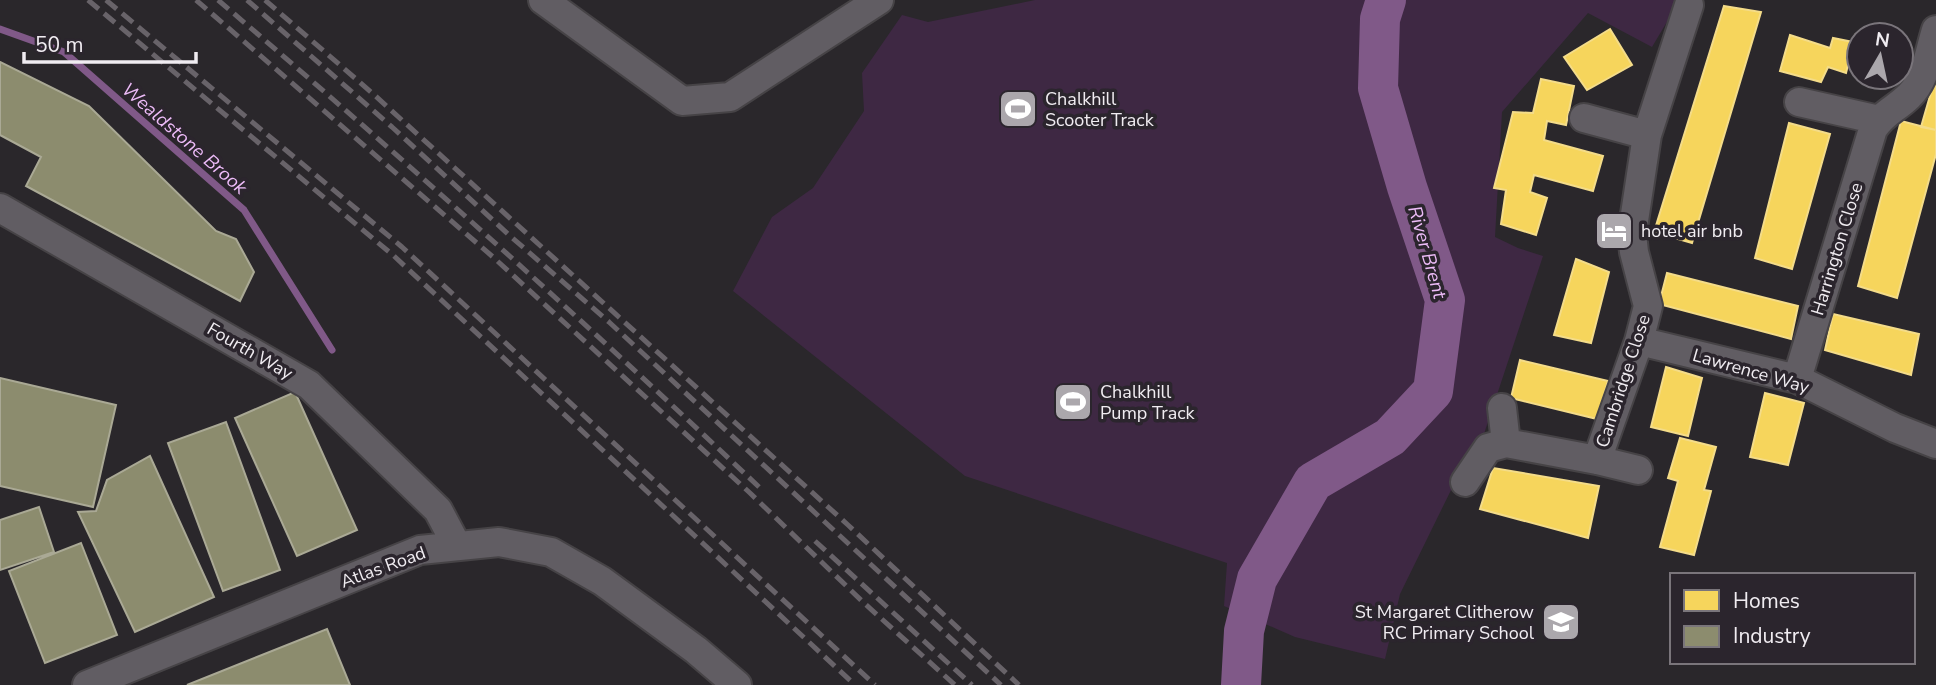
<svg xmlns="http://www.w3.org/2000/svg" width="1936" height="685" viewBox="0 0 1936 685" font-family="'Nunito Sans',sans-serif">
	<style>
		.green { fill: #3e2843 }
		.homes { fill: #f6d55c; stroke: #f4dc89; stroke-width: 2 }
		.industry { fill: #8c8c6e; stroke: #aaa995; stroke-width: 2 }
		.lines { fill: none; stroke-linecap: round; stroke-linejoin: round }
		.stream { stroke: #805988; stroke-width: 7 }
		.river { stroke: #805988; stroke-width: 40 }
		.street-casing { stroke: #464346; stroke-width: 32 }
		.street { stroke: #615d63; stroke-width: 28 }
		.rail { stroke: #686369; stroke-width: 5; stroke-dasharray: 14 7; stroke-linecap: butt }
		.labels { text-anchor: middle; stroke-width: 7; stroke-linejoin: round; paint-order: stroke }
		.poi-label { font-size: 18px; fill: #f0ecf1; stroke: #2b252d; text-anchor: start }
		.street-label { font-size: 18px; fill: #f0ecf1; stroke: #2b252d }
		.water-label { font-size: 19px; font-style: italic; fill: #ecbbf7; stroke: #2b252d }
	</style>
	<rect width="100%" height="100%" fill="#2a272b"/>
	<path class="green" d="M1035 0H1680L1652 47 1588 13 1502 112 1495 237 1518 248 1543 256 1472 470 1453 486 1400 594 1385 659 1295 637 1224 606 1227 563 965 476 733 291 772 217 813 188 864 111 862 73 902 15 928 22Z"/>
	<path class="homes" d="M1724 6 1761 12 1692 243 1654 232Z
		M1610 29 1632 65 1587 90 1564 57Z
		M1790 35 1830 48 1833 38 1853 42 1855 35 1859 36V68L1848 65 1846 73 1828 67 1821 82 1780 71Z
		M1541 79 1574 86 1566 125 1547 121 1544 140 1603 156 1593 191 1534 175 1530 192 1547 198 1536 235 1501 224 1506 190 1494 188 1513 112 1533 113Z
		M1934 82H1936V130L1921 127Z
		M1901 121 1936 130V154L1897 298 1858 286Z
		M1789 123 1830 134 1792 269 1755 258Z
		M1576 259 1609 272 1591 343 1554 335Z
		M1667 273 1798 306 1791 339 1659 304Z
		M1833 314 1919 334 1911 375 1825 350Z
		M1520 360 1608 381 1597 419 1511 398Z
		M1666 367 1702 378 1688 436 1651 427Z
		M1765 393 1804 403 1788 465 1750 457Z
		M1680 438 1716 447 1704 490 1711 491 1694 555 1660 547 1678 481 1668 478Z
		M1493 468 1599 486 1588 538 1480 509Z"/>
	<path class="industry" d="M0 62 89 106 216 231 236 239 254 272 240 301 26 186 41 157 0 135Z
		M0 378 116 405 93 507 0 486Z
		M295 392 357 530 297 556 235 418Z
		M226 422 280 570 223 591 168 443Z
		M150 456 214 597 135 632 78 512 96 511 107 480Z
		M39 507 54 552 0 570V520Z
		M81 543 117 635 45 663 9 571Z
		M327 629 350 685H187Z"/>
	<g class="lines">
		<path class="stream" d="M0 29 64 52 244 210 332 350"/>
		<path class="river" d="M1241 685 1244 631 1257 579 1313 482 1390 437 1433 391 1445 300 1407 187 1378 88 1380 19 1386 0"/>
		<defs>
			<path id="street" d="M543 0 682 101 730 97 879 0
				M1799 102 1879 120
				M1584 118 1647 135
				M0 208 309 385 438 510 457 546
				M1639 341 1797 379 1895 428 1936 444
				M1797 379 1873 129C1884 112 1896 109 1909 96 1926 80 1929 52 1936 30
				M1502 408 1506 443 1597 460 1638 470
				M1597 460 1639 341 1648 306 1634 252 1632 234 1647 135 1689 5
				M1465 482 1488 448 1506 443
				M87 685 420 550 499 542 551 552 602 581 696 650 737 685"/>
		</defs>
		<use href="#street" class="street-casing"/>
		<use href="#street" class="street"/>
		<path class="rail" d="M88 0 394 256 855 685
			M106 0 402 247 875 685
			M196 0 493 257 750 493 864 603 955 685
			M218 0C403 158 583 320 759 487
			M247 0 392 127 509 235 609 322 1001 685
			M265 0 371 92 848 525 1019 685
			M815 541 972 685"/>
	</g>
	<defs>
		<symbol id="stadium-square" viewBox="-11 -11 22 22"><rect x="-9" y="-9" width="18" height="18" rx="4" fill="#aba7ac" stroke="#2b252d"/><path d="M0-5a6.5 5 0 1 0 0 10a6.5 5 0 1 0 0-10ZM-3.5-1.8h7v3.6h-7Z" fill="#fff"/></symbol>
		<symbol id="hotel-square" viewBox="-11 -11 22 22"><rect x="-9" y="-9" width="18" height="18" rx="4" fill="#aba7ac" stroke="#2b252d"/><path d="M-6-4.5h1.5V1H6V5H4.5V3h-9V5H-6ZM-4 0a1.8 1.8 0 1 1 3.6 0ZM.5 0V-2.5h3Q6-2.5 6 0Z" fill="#fff"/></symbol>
		<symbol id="school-square" viewBox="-11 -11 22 22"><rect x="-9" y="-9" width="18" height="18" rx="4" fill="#aba7ac" stroke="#2b252d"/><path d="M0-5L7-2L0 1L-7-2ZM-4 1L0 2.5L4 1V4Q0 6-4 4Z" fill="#fff"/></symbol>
	</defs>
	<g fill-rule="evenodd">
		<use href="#stadium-square" x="996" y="87" width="44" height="44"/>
		<use href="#hotel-square" x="1592" y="209" width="44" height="44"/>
		<use href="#stadium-square" x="1051" y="380" width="44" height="44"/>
		<use href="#school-square" x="1539" y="600" width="44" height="44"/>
	</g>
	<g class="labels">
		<g class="poi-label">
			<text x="1045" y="105">Chalkhill<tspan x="1045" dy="21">Scooter Track</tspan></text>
			<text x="1641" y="237">hotel air bnb</text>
			<text x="1100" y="398">Chalkhill<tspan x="1100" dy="21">Pump Track</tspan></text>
			<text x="1534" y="618" text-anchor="end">St Margaret Clitherow<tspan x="1534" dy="21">RC Primary School</tspan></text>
		</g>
		<g class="street-label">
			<text transform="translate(1837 249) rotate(-73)" y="6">Harrington Close</text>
			<text transform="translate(250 351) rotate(30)" y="6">Fourth Way</text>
			<text transform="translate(1751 371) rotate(16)" y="6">Lawrence Way</text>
			<text transform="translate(1623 381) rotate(-72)" y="6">Cambridge Close</text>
			<text transform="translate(383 567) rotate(-20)" y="6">Atlas Road</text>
		</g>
		<g class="water-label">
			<text transform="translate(185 138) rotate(41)" y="7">Wealdstone Brook</text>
			<text transform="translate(1428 252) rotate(74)" y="7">River Brent</text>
		</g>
	</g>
	<rect x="1670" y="573" width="245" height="91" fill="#2b252d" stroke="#7a757b" stroke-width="2"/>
	<rect x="1684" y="590" width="35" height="21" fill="#f6d55c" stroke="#7a757b" stroke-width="2"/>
	<text x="1733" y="608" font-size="21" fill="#f0ecf1">Homes</text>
	<rect x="1684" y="626" width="35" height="21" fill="#8c8c6e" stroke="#7a757b" stroke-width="2"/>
	<text x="1733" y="643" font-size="21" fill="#f0ecf1">Industry</text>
	<g transform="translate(1880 56) rotate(9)"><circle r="33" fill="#2b252d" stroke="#7a757b" stroke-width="2"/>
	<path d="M0-5L12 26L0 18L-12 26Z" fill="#aba7ac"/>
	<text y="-10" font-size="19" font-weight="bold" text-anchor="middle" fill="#f0ecf1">N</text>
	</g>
	<path d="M24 52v10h172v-10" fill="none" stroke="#f0ecf1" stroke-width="3.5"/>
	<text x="35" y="52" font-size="21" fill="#f0ecf1" stroke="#2b252d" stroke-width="5" paint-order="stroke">50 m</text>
</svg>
